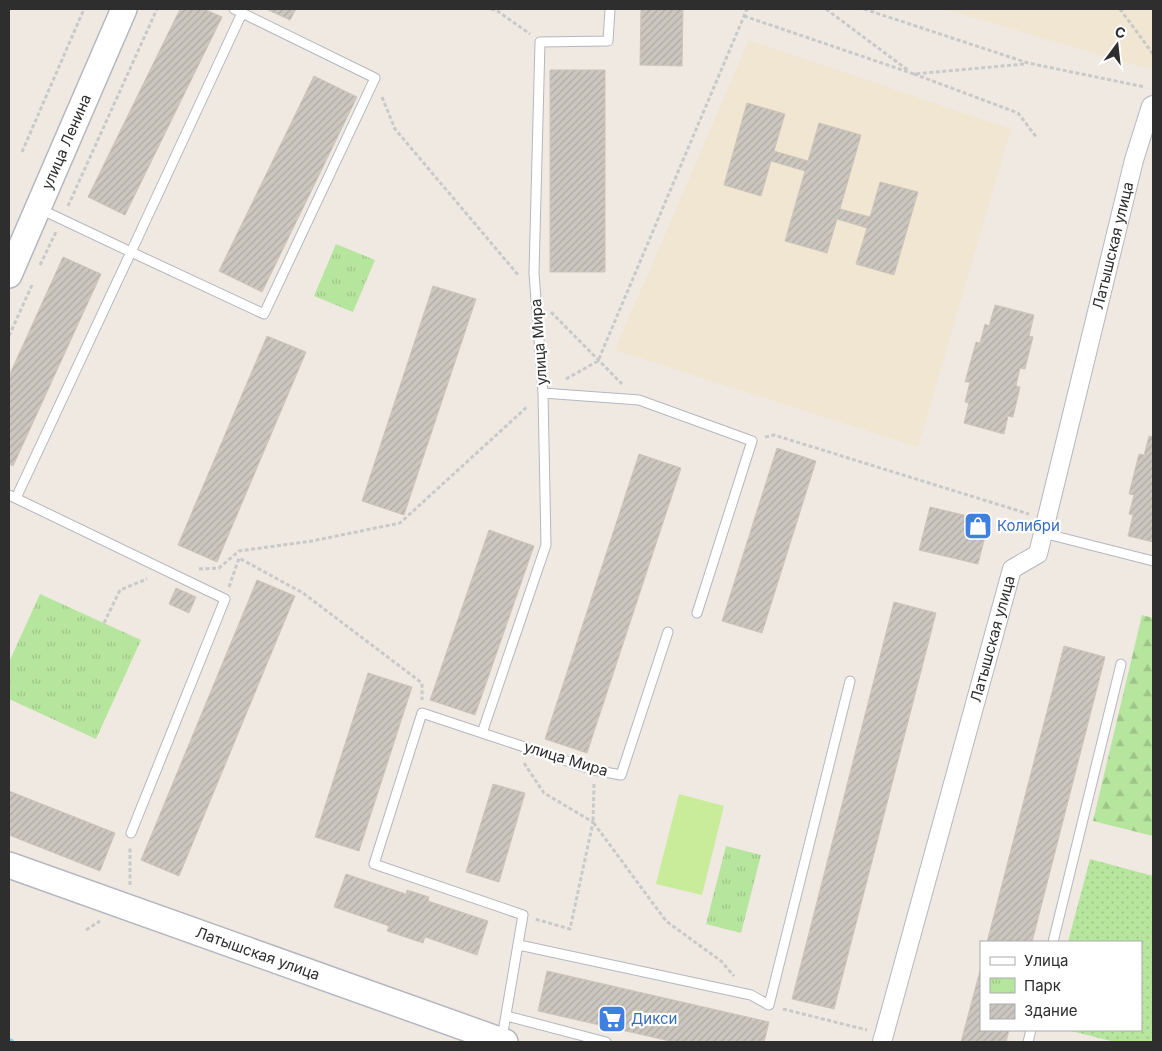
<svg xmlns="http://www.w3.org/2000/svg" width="1162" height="1051" viewBox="0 0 1162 1051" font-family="Inter,sans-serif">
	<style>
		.education { fill: #f0e6d1 }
		.grass { fill: url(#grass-dots) }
		.forest { fill: url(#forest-firs) }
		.park { fill: url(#park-tufts) }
		.pitch { fill: #c9ec9a }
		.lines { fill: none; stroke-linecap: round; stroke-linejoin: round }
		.stream { stroke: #75cff0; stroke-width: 6 }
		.building { fill: url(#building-hatch); stroke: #cbc5ba }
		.lane-casing { stroke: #b4b7c1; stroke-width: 11 }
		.street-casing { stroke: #b4b7c1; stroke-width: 20 }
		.secondary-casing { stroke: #b4b7c1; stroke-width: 28 }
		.path { stroke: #c9c9c9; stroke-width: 3; stroke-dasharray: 4 2.5; stroke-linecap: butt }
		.lane { stroke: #fff; stroke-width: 9 }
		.street { stroke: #fff; stroke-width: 18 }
		.secondary { stroke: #fff; stroke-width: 25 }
		.labels { text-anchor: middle; stroke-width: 4.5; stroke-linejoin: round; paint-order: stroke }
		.street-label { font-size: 15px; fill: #2e2e2e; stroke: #fff }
		.shop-label { font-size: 15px; fill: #366cbe; stroke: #fff; text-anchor: start }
	</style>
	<defs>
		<pattern id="grass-dots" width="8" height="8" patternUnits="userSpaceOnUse" patternTransform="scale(1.25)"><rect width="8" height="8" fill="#b6e59e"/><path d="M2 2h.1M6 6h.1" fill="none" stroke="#9dc588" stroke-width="1.8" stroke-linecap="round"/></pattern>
		<pattern id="forest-firs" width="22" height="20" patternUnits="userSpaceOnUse" patternTransform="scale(1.25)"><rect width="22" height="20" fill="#b6e59e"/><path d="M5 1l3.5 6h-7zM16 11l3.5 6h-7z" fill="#9dc588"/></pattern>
		<pattern id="park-tufts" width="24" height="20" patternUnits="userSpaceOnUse" patternTransform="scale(1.25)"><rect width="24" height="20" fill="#b6e59e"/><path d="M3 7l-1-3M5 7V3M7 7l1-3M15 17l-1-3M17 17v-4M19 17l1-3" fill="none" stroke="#9dc588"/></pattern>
		<pattern id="building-hatch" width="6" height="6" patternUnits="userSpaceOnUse" patternTransform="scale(1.25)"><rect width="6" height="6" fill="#cbc7bf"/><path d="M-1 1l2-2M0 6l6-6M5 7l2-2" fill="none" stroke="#afaba4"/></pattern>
	</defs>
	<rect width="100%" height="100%" fill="#efe9e1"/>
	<path class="education" d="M944 9H1153V70Z
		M749 40 1011 129 918 447 615 350Z"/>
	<path class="grass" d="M1090 859 1153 876V1042H1115L1067 1030H1141V942H1068Z"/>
	<path class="forest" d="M1142 615 1153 618V836L1093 821Z"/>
	<path class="park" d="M336 244 375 260 353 312 314 296Z
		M40 594 141 640 96 739 9 699V662Z
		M726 846 761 855 741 933 706 924Z"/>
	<path class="pitch" d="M679 794 724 806 702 895 656 884Z"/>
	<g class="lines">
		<path class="stream" d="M9 1041 11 1042"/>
	</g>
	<path class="building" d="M180 9H204L222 17 125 215 88 197Z
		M266 9H296L290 20Z
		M641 9H683L682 66 640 65Z
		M550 70H605V272H550Z
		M314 76 357 97 262 292 219 271Z
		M747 103 785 114 774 151 808 161 819 123 861 135 840 209 870 217 880 182 918 192 894 275 856 264 867 228 837 219 827 253 785 241 805 171 771 161 761 196 724 185Z
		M63 257 101 274 13 466 9 464V376Z
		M433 286 476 299 404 515 362 501Z
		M995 305 1034 315 1029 336 1033 337 1025 369 1020 368 1016 386 1020 387 1013 417 1008 416 1004 434 964 423 969 403 965 402 970 382H965L976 342 980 343 985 324 989 326Z
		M267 336 306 352 217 562 178 545Z
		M1149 436 1153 437V542L1128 536 1133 515 1129 514 1134 495 1129 494 1139 454 1144 455Z
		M777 448 816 461 762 633 722 621Z
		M639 454 681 468 587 753 545 739Z
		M930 507 989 521 978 564 919 550Z
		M489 530 534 546 475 715 430 700Z
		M257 580 295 596 179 876 141 860Z
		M176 588 196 597 189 613 169 604Z
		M894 602 936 613 834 1009 792 999Z
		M1064 646 1105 657 1032 942H987Z
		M368 673 412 687 359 851 315 837Z
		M493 784 525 793 499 882 466 872Z
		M9 791 115 833 100 871 9 835Z
		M346 874 406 894 407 890 429 897 428 901 488 921 477 955 425 937 423 943 387 931 389 926 334 907Z
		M981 967V1030H1009L1006 1042H961Z
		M547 971 769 1022 764 1042H674L538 1011Z"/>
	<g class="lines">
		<defs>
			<path id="lane" d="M610 9 608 41 540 42 534 273 543 393 546 545 482 733 594 770 621 775 668 632
				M40 209 131 252 242 13
				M543 393 639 400 752 441 697 613
				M9 495 225 599 131 833
				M16 498 131 252 264 314 375 78 234 9
				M1043 533 1153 561
				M482 733 422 713 374 864 523 915 502 1038
				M1053 942 1121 664
				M519 945 751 995 769 1005 850 681
				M507 1016 606 1042
				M1028 1042 1031 1030"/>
			<g id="street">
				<path id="s1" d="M882 1042 1012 569 1038 554 1134 160 1151 106 1153 105"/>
			</g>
			<g id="secondary">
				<path id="s2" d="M9 275 124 9"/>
				<path id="s3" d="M9 865 505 1042"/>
			</g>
		</defs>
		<use href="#lane" class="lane-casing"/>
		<use href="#street" class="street-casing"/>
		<use href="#secondary" class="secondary-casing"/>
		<path class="path" d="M491 9 496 10 530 34
			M826 9 909 71
			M864 9 1028 63 1145 87
			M1120 9 1153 54
			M744 16 914 74 1025 64
			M914 74 1018 113 1037 138
			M382 97 395 129 519 276
			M22 152 84 9
			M68 206 157 9
			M40 265 56 232
			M551 312 622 384
			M9 336 32 285
			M566 379 598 361 747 9
			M765 437 774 435 1029 514
			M199 569 219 568 239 551 312 541 400 523 528 406
			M229 587 239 558 303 593 422 683V700
			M104 623 120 590 147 579
			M524 763 544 793 593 822 570 929 535 919
			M594 784 593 822 666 921 721 961 734 976
			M130 885V846
			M86 930 100 921
			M783 1009 867 1030"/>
		<use href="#lane" class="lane"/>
		<use href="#street" class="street"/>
		<use href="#secondary" class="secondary"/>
	</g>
	<defs>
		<symbol id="shop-square" viewBox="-11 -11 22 22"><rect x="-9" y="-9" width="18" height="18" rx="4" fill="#3f7fe0" stroke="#fff"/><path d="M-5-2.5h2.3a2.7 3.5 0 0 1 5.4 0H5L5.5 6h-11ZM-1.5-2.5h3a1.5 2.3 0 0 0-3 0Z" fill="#fff"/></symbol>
		<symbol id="supermarket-square" viewBox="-11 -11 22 22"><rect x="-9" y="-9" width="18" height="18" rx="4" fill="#3f7fe0" stroke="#fff"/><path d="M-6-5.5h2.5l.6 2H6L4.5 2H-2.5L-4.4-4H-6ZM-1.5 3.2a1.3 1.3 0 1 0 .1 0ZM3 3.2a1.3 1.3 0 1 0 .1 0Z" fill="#fff"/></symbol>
	</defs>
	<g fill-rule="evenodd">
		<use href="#shop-square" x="962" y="510" width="32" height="32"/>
		<use href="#supermarket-square" x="596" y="1003" width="32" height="32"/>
	</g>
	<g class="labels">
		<g class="street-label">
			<text dy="5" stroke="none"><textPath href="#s2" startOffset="145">улица Ленина</textPath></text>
			<text dy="5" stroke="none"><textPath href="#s1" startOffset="838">Латышская улица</textPath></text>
			<text transform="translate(539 342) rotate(-94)" y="5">улица Мира</text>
			<text dy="5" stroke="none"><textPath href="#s1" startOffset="418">Латышская улица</textPath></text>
			<text transform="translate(566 759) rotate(17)" y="5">улица Мира</text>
			<text dy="5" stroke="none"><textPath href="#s3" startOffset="264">Латышская улица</textPath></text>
		</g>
		<g class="shop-label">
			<text x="997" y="531">Колибри</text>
			<text x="631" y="1024">Дикси</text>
		</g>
	</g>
	<rect width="1162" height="1051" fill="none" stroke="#2e2e2e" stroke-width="20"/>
	<rect x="980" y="941" width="162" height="90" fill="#ffffff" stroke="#ababab"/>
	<rect x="990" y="957" width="25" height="8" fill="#ffffff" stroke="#ababab"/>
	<text x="1024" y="966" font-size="15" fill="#2e2e2e">Улица</text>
	<rect x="990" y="978" width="25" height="15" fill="url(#park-tufts)" stroke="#ababab"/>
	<text x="1024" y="991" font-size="15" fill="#2e2e2e">Парк</text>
	<rect x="990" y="1004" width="25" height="15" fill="url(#building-hatch)" stroke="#ababab"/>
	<text x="1024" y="1016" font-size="15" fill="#2e2e2e">Здание</text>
	<g transform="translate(1117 45) rotate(15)" stroke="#ffffff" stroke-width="4" paint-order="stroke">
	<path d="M0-4L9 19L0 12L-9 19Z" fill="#2e2e2e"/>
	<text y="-8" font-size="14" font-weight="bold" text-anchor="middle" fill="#2e2e2e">С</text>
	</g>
</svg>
